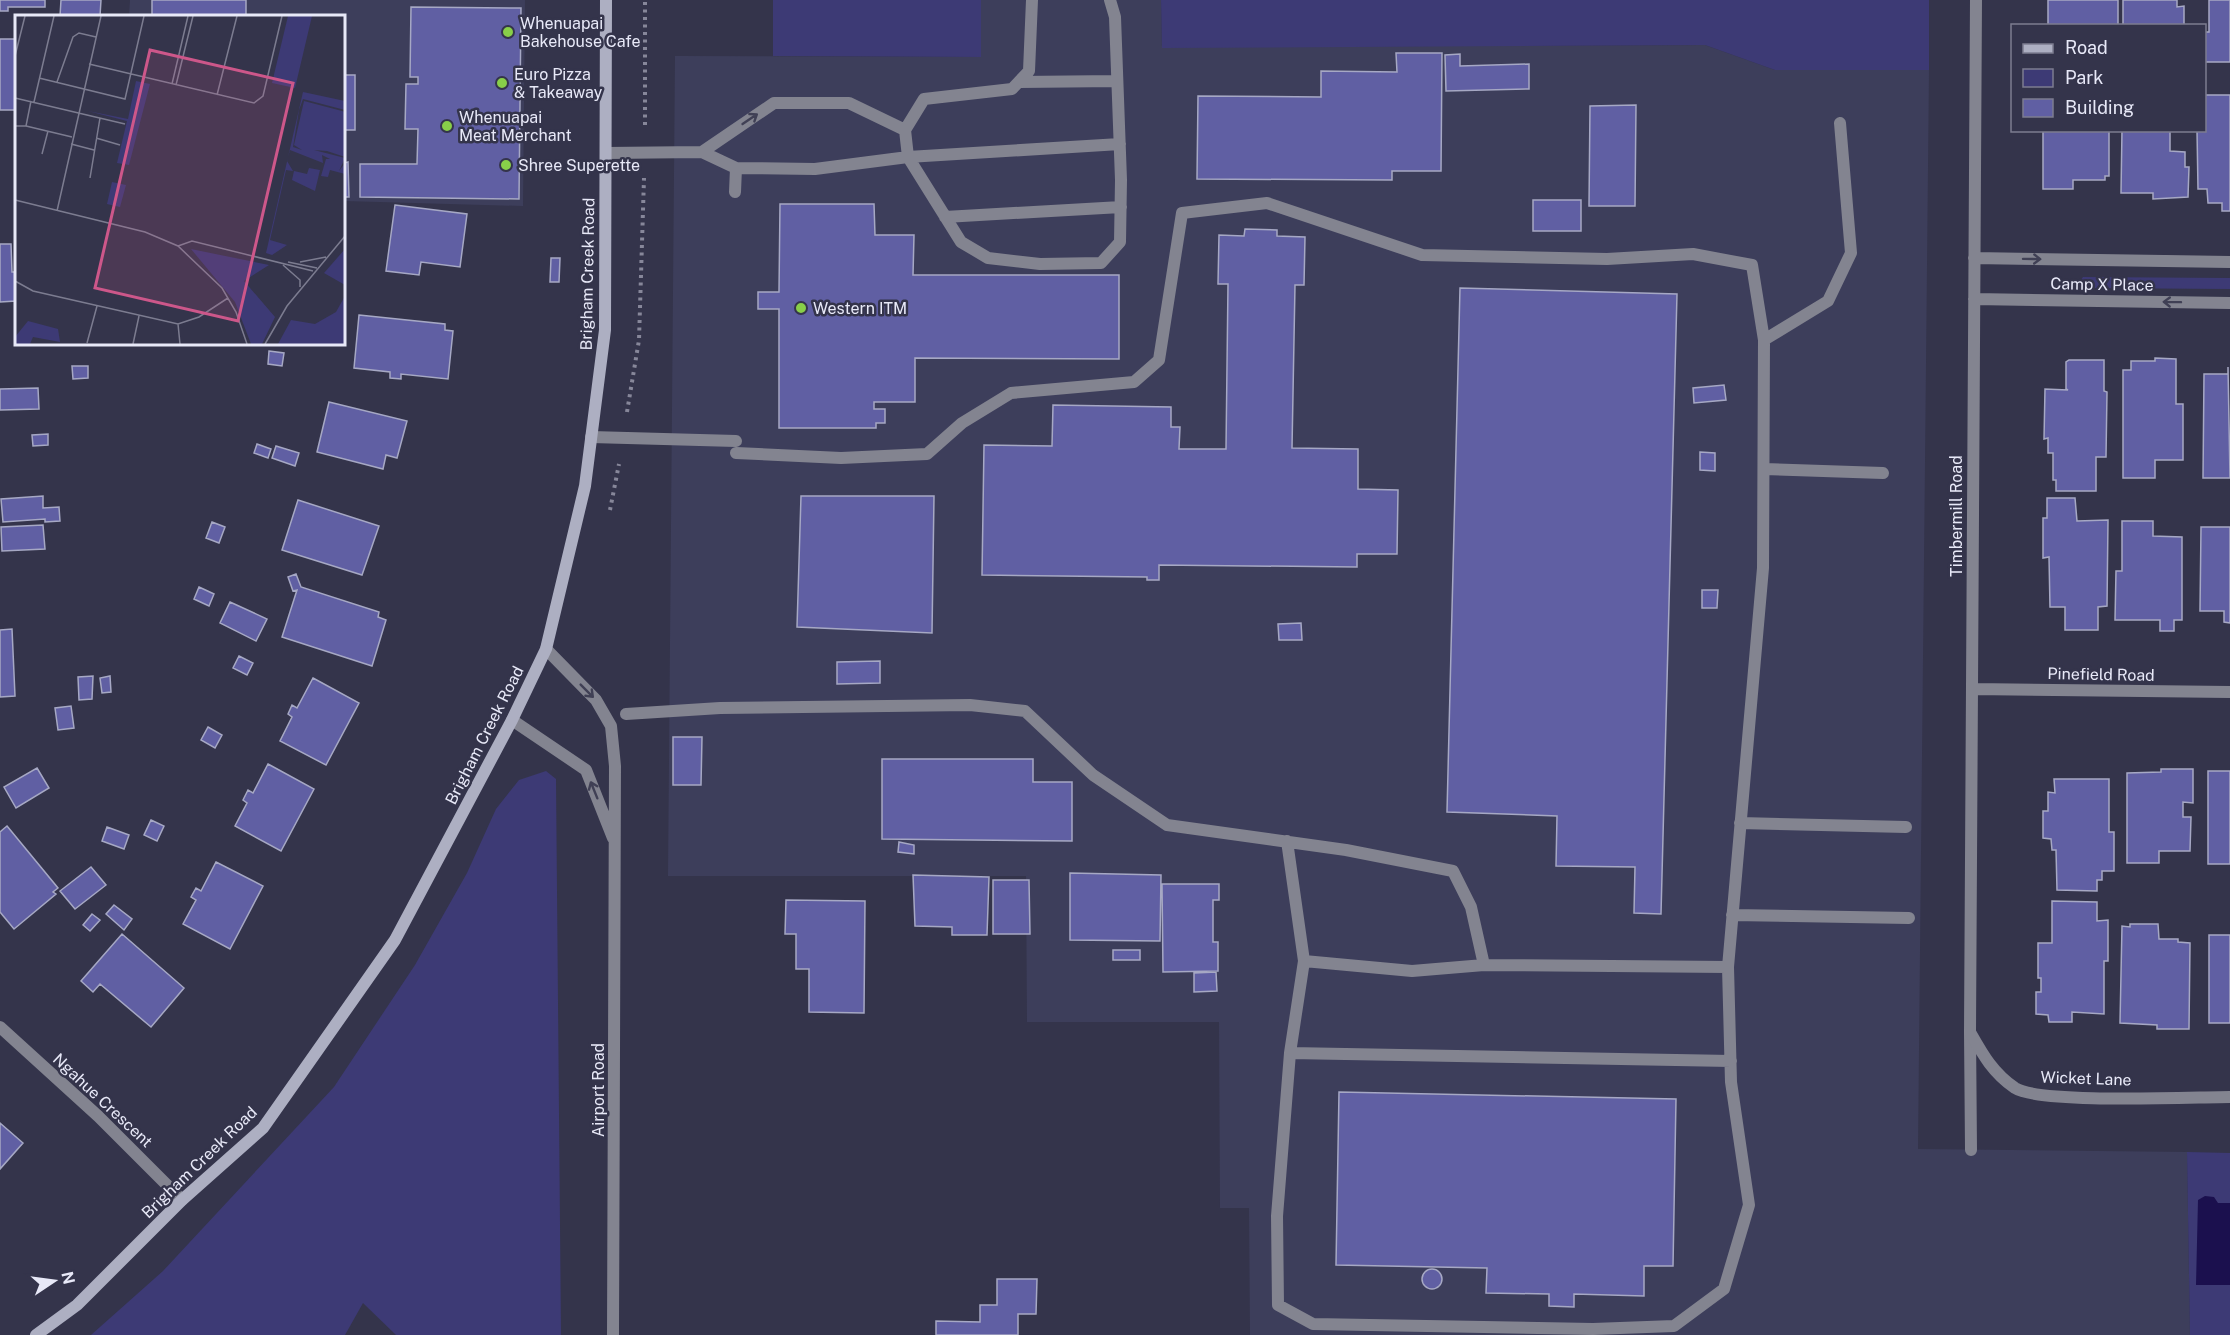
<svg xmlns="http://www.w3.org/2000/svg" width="2230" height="1335" viewBox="0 0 2230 1335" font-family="'Public Sans',sans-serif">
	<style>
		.built { fill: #3d3e5b }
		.green { fill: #3d3a75 }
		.water { fill: #1b104e }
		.building { fill: #605fa3; stroke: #a6a8c4; stroke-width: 1.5 }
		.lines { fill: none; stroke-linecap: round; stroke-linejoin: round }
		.path { stroke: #87879a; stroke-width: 4; stroke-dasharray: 3 4.5; stroke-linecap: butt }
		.lane { stroke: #838490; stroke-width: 12 }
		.street { stroke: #838490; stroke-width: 12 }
		.secondary { stroke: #adafc2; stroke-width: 12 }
		.oneway { stroke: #404055 }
		.poi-dot { fill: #88cf49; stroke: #34344b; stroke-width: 2 }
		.labels { text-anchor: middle; stroke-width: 5; stroke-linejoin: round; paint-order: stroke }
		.poi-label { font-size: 16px; fill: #e8e9f8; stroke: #34344b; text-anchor: start }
		.street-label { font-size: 16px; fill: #e8e9f8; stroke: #34344b }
		.inset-road { fill: none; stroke: #7c7c90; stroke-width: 1.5 }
		.view { fill: #cd578a; fill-opacity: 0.15; stroke: #cd578a; stroke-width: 3 }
		.inset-edge { fill: none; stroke: #e8e9f8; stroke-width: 3 }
	</style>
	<rect width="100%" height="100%" fill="#34344b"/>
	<path class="built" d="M130 0H525L523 206 344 201V16H129Z
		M981 0H1161L1162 47 1705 45 1775 70H1929L1918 1149 2187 1152 2190 1335H1250L1249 1208H1220L1219 1022H1027L1026 876H668L675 56 981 57Z"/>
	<path class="green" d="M773 0H981V57L773 56Z
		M1161 0H1929V70H1775L1705 45 1162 48Z
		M2083 277 2230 278V289L2084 288 2080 281Z
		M546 771 556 779 561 1335H396L363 1303 345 1335H91L163 1271 334 1087 415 965 467 873 496 809 519 780Z
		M2187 1152 2230 1153V1335H2190Z"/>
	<path class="water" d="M2205 1196 2214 1197 2218 1203H2230V1285H2196L2198 1200Z"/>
	<path class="building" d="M0 0H45V7H8V11H0Z
		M61 0H101L100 16H60Z
		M152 0H246V16H152Z
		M2048 0H2118V26H2048Z
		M2123 0H2177V7L2184 6V26H2123Z
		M2209 0H2230V62H2204V32H2209Z
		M411 7 521 8 519 199 360 197V164H417L418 129H405L406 84H418V77H410Z
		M0 39H16V110H0Z
		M1396 53H1442L1441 171H1392V180L1197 179 1198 96 1321 97V71L1397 72Z
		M1460 54V66L1529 64V89L1446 91 1445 55Z
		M344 75H355V130H344Z
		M2204 95H2230V211H2222V203H2208L2207 189H2198L2197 130H2204Z
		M1636 105 1635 206H1589L1590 106Z
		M2043 130H2109V176H2105V180H2073V189H2043Z
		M2122 130H2170V151L2185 152V167H2189L2188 197 2153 199V193H2121Z
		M348 162 349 197H344V163Z
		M1533 200H1581V231H1533Z
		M780 204H874L875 235H914L913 275H1119V359L915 358V402H874V409H885V423H876V428H779V309H758V292H779Z
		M395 205 467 214 460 267 421 262 419 275 386 271Z
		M1245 229 1277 230V236L1305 237 1304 285H1295L1292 448 1358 449V489L1398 490 1397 554H1357V567L1159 565V580H1147V577L982 575 984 445 1052 446 1053 405 1171 407V427H1180L1179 449H1226L1228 284H1218L1219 235 1244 236Z
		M0 244H11L12 272H16V301L0 302Z
		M551 258H560L559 282H550Z
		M1460 288 1677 294 1661 914 1634 913 1635 867 1556 866 1557 816 1447 812Z
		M359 315 445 324V330L453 331 448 379 401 374V379L390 378V372L354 368Z
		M269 351 284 353 282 366 268 364Z
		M2155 358 2176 359V404H2183V460H2155V478H2123V370H2131V361H2155Z
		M2069 360H2104V391L2107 392 2106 457H2096V491H2056V480H2053V453H2048V438L2044 439 2045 389 2068 390 2066 389V362Z
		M72 366H88V378L73 379Z
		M2228 367 2230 478H2203L2204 374H2228Z
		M1724 385 1726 400 1694 403 1693 388Z
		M38 388 39 409 0 410V389Z
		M329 402 407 421 397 458 386 455 383 469 317 452Z
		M48 434V445L33 446 32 435Z
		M257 444 271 449 268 458 254 453Z
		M276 446 299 453 295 466 272 458Z
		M1700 452 1715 453V471L1700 470Z
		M43 496V508L59 507 60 521 45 522V519L3 522 1 499Z
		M801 496H934L932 633 797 627Z
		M2047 498H2075L2077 521 2108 520 2107 606 2098 607V630H2065V607H2050L2049 557 2043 558V518H2047Z
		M298 500 379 526 362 575 282 550Z
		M2122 521H2153V536L2182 537V620H2174V631H2160V620H2115L2116 571H2122Z
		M212 522 225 527 219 543 206 538Z
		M43 525 45 549 2 551 1 527Z
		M2201 527H2230V623L2224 622V611H2200Z
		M296 574 301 587 379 612 378 617 386 620 372 666 282 637 297 590 293 591 288 577Z
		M199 587 214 594 209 606 194 599Z
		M1702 590H1718L1717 608H1702Z
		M230 602 267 619 256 641 220 623Z
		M1301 623 1302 640H1279L1278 624Z
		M12 629 15 696 0 697V630Z
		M239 656 253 663 247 675 233 668Z
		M880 661V683L837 684V662Z
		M93 676 92 699 79 700 78 677Z
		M110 676 111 692 102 693 100 678Z
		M313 678 359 703 326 765 280 741 292 717 288 714 292 705 297 708Z
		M71 706 74 728 58 730 55 708Z
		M208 727 222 735 215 748 201 740Z
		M673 737H702L701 785H673Z
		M882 759H1033V782H1072V841L882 839Z
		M268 764 314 789 281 851 235 826 247 803 243 800 248 790 253 793Z
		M37 768 49 788 16 808 4 787Z
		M2161 769H2193V803L2183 802V817H2191L2190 851H2159V863H2127V773L2161 772Z
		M2208 771H2230V864H2208Z
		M2054 779H2109V832H2114V871H2102V880H2097V891L2057 890 2056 850H2052L2051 839 2043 838V811H2048V792L2055 793Z
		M151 820 164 826 157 841 144 835Z
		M7 826 58 888 53 892 56 894 14 929 0 912V832Z
		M107 827 129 835 124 849 102 841Z
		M899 842 914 845V854L898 852Z
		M216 862 263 886 230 949 183 924 196 900 191 897 196 888 201 891Z
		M91 867 106 885 75 909 60 891Z
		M1070 873 1161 875 1160 941 1070 940Z
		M913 875 989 877 987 935H952V927L915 926Z
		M993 880H1029L1030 934H993Z
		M1162 884H1219V900H1213V942H1218V971L1163 972Z
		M786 900 865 901 864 1013 809 1012V969H796V934H785Z
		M2052 901 2097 902V921L2108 920V961H2104V1014L2072 1012V1022H2049L2048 1015 2036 1014V992H2041V978H2038V943H2052Z
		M114 905 132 919 124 930 106 914Z
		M92 914 100 920 90 931 83 925Z
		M2130 924H2158L2159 939H2178V942L2190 943 2189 1029H2157V1025L2120 1023 2122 926 2130 927Z
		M122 934 184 988 151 1027 100 984 93 992 81 981Z
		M2209 935H2230V1023H2209Z
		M1113 950H1140V960H1113Z
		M1216 972 1217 991 1194 992V973Z
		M1339 1092 1676 1099 1673 1266H1644V1296L1574 1294V1307L1549 1306V1294L1486 1293 1487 1268 1336 1265Z
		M0 1123 23 1143 0 1169Z
		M1422 1279a10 10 0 1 1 20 0a10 10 0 1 1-20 0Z
		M997 1279H1037L1036 1314H1018V1335H936V1321L980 1322V1305H997Z"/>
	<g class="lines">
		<path class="path" d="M645 125V0
			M627 412 639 340 644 178
			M610 510 619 464"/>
		<path class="lane" d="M1032 0 1029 71 1012 89 924 99 905 130 908 157 961 242 988 258 1040 264 1101 263 1120 242 1121 180 1115 17 1110 0
			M1019 82 1117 81
			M702 152 774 103H849L905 130
			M606 153 702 152 736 168 815 169 908 157 1120 144
			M735 192 736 168
			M945 217 1121 207
			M1764 340 1828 301 1851 253 1840 123
			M591 437 736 441
			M1764 469 1883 473
			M626 714 720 708 970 705 1025 711 1093 775 1167 825 1346 850 1453 871 1471 907 1484 965 1728 967 1763 568 1764 340 1752 265 1693 254 1607 259 1422 255 1267 203 1182 213 1159 360 1134 382 1011 393 962 423 927 454 841 458 736 453
			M1740 823 1906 827
			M1287 841 1304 961 1412 971 1484 965
			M1732 915 1909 918
			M1304 961 1290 1053 1277 1216 1278 1305 1313 1324 1593 1329 1674 1326 1724 1289 1749 1205 1731 1082 1728 967
			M1970 1032 1971 1150
			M1290 1053 1731 1061"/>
		<path class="street" d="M1976 0 1970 1032C1983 1055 1993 1073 2015 1088 2040 1104 2192 1097 2230 1097
			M1974 258 2230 262
			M1974 299 2230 303
			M546 649 596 700 611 726 615 766 613 1335
			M1972 689 2230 692
			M512 720 586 770 613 838
			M0 1027 98 1116 182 1200"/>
		<path class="secondary" d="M36 1335 77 1305 182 1200 263 1128 395 940 512 720 546 649 585 486 605 330 606 0"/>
	</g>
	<defs><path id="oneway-shaft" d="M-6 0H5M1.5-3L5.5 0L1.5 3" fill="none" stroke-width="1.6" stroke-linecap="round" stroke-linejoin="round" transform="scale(1.5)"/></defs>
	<g class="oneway">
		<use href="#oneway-shaft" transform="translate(750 119) rotate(-34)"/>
		<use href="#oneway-shaft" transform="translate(2032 259) rotate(1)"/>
		<use href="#oneway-shaft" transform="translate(2172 302) rotate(-179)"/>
		<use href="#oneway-shaft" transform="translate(587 691) rotate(45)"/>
		<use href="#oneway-shaft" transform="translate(594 790) rotate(-112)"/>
	</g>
	<g class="poi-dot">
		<circle cx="508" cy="32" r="6"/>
		<circle cx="502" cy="83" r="6"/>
		<circle cx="447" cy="126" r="6"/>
		<circle cx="506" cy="165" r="6"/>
		<circle cx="801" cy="308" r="6"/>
	</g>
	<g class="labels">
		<g class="poi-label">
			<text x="520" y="29">Whenuapai<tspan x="520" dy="18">Bakehouse Cafe</tspan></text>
			<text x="514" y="80">Euro Pizza<tspan x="514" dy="18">&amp; Takeaway</tspan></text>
			<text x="459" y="123">Whenuapai<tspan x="459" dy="18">Meat Merchant</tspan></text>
			<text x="518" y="171">Shree Superette</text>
			<text x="813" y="314">Western ITM</text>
		</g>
		<g class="street-label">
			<text transform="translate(587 274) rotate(-89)" y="6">Brigham Creek Road</text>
			<text transform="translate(2102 284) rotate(1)" y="6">Camp X Place</text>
			<text transform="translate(1956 516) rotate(-90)" y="6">Timbermill Road</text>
			<text transform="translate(2101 674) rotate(1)" y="6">Pinefield Road</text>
			<text transform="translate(484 735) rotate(-63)" y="6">Brigham Creek Road</text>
			<text transform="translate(2086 1078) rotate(2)" y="6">Wicket Lane</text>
			<text transform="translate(598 1090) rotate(-90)" y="6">Airport Road</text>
			<text transform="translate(103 1100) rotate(43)" y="6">Ngahue Crescent</text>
			<text transform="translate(199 1162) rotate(-44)" y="6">Brigham Creek Road</text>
		</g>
	</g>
	<g transform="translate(15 15)">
		<rect width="330" height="330" fill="#34344b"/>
		<path d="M273 1H297L280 73 257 68ZM121 66 135 69 114 150 102 148 112 106 73 96 113 104ZM288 77 330 86V95L288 84 284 95 278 132 287 135 279 130 289 86 327 96 330 97V142L312 136 299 135 330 143 324 156 330 148V159L315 155 313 162 306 161 311 144H315L307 140 308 148 275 135 272 146 278 156 271 155 255 225 272 230 257 240 251 238ZM294 153 305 155 300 176 277 165 279 156 292 159ZM97 167 111 170 105 192 92 189ZM176 234 254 250 229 266 260 302 247 329H236L220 287ZM330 234V270L309 258ZM330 281V329H263L276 305 300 309 321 297ZM13 306 43 314 45 327 18 322 15 329H0V322Z" fill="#3d3a75"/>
		<path class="inset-road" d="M0 41 10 1M74 49 239 88 248 81 267 1M24 63 110 84 129 1M42 67 58 22 64 18 81 22M157 69 173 1M161 70 178 1M202 80 222 1M0 83 110 109M19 87 39 1M0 111H11L16 86M11 111 57 122M81 123 105 130M56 129 79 135M27 139 33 116M75 163 85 103M0 185 130 217 163 231 207 273 221 297 232 329M42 196 86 1M163 231 177 226 298 256M273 247 302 253M285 247 311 242M268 250 285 265V272M0 266 18 276 163 309 184 302 213 283M163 309 165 329M72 328 82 291M118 329 124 301M250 329 272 291 330 221"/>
		<path class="view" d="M135 35 278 68 223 306 80 273Z"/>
		<rect width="330" height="330" class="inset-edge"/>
	</g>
	<rect x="2011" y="24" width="195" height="108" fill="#34344b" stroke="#7c7c90" stroke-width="1.5"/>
	<rect x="2023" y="44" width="30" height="9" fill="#adafc2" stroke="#7c7c90" stroke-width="1.5"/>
	<text x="2065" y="54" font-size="18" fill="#e8e9f8">Road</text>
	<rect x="2023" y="69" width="30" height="18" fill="#3d3a75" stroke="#7c7c90" stroke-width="1.5"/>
	<text x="2065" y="84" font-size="18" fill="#e8e9f8">Park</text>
	<rect x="2023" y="99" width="30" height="18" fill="#605fa3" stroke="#7c7c90" stroke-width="1.5"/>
	<text x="2065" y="114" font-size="18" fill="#e8e9f8">Building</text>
	<g transform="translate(54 1281) rotate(77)" stroke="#34344b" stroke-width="4.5" paint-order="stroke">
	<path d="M0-4.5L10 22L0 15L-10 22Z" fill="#e8e9f8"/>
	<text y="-9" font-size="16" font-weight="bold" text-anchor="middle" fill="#e8e9f8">N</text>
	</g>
</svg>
